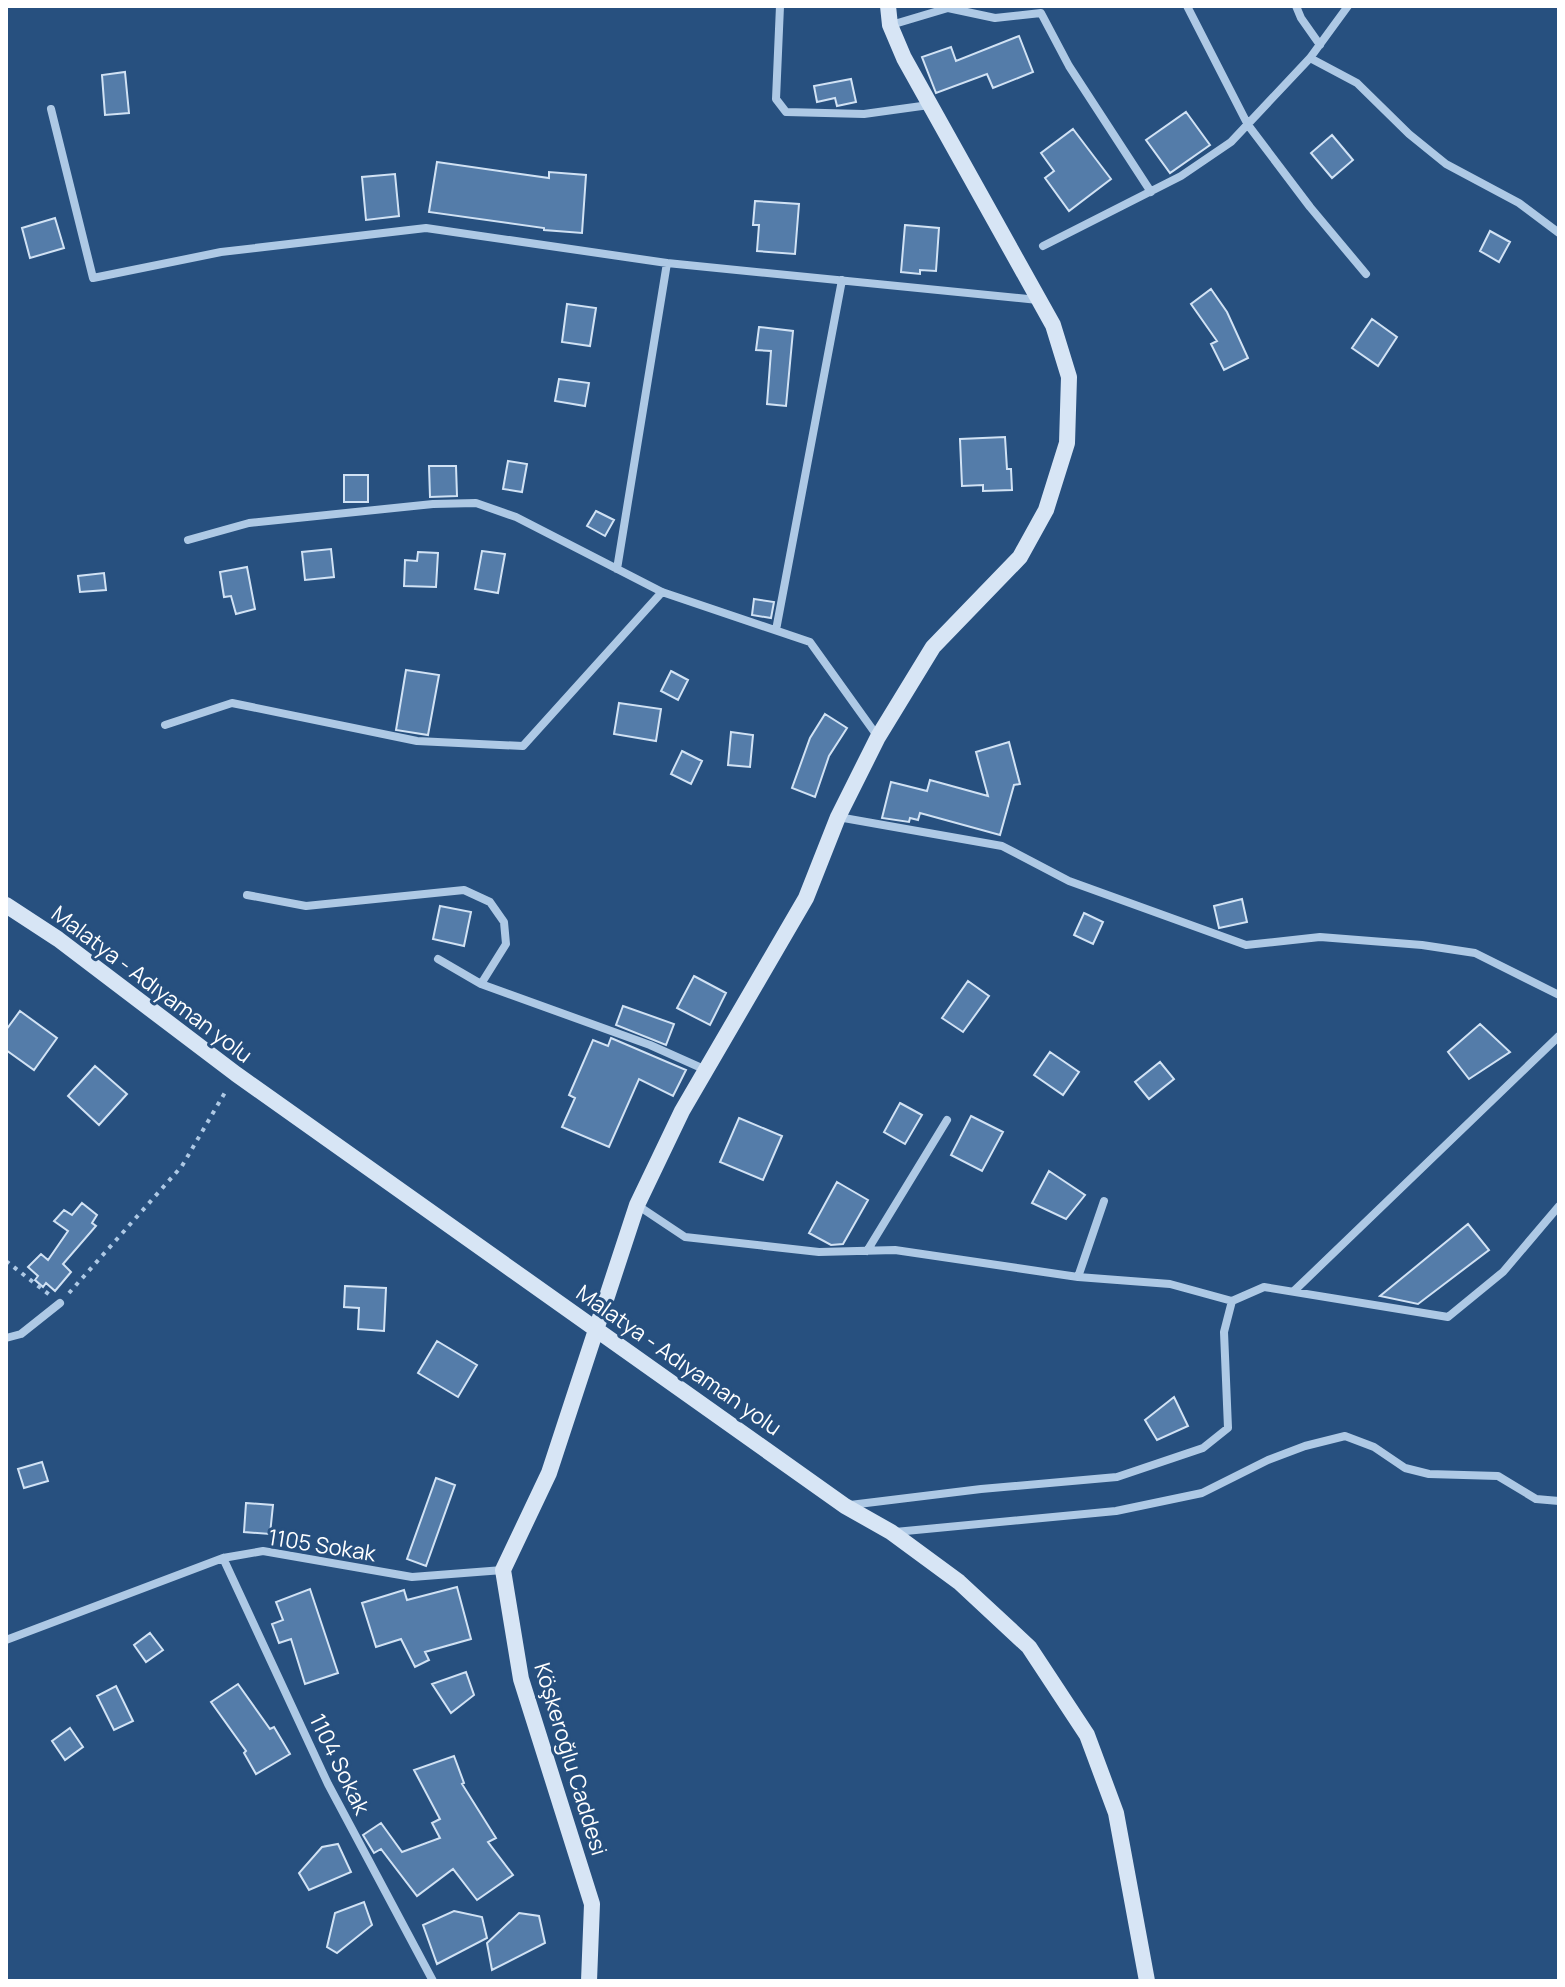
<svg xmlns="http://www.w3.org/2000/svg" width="1565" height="1987" viewBox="0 0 1565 1987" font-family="Manrope,sans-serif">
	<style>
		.building { fill: #547ca9; stroke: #d1e2f4; stroke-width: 2 }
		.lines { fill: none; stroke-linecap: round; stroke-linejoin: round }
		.path { stroke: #aec9e5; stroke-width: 4; stroke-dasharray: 4 6; stroke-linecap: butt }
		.street { stroke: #aec9e5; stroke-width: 8 }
		.secondary { stroke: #d7e5f5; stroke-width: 16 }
		.labels { text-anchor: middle; stroke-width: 6; stroke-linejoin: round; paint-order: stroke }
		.street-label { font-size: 22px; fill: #fff; stroke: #27507f }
	</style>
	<rect width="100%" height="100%" fill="#27507f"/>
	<path class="building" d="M1019 36 1033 72 993 88 987 74 936 93 922 57 951 47 956 61Z
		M125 72 129 113 105 115 102 75Z
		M851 79 856 102 837 106 835 98 817 102 814 86Z
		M1186 112 1210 145 1170 173 1146 140Z
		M1073 129 1111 179 1069 211 1045 178 1054 171 1041 153Z
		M1332 135 1353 160 1332 178 1311 153Z
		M437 162 549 178V172L586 175 582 233 544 230V228L429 212Z
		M395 174 399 216 366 220 362 177Z
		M755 201 799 204 795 254 757 251 759 225H753Z
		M55 218 64 248 30 258 22 228Z
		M905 225 939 228 936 271 920 270V274L901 272Z
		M1490 231 1510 242 1499 262 1480 251Z
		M1211 289 1227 312 1248 358 1224 370 1211 344 1217 341 1191 304Z
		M567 304 596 308 590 346 562 342Z
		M1372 319 1397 337 1378 366 1352 348Z
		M759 327 793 331 786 406 767 404 771 351 756 350Z
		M559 379 589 383 585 406 555 401Z
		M1005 437 1007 469H1011L1012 490 983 491V485L962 486 960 439Z
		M508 461 527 464 522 492 503 489Z
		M429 466H456L457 496 430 497Z
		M344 475H368V502H344Z
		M596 511 614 520 605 536 587 526Z
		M331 549 334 577 305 580 302 552Z
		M482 551 505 554 498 593 475 589Z
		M418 552 438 553 436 587 404 586 405 560 417 561Z
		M247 567 255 609 236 614 231 596 224 597 220 572Z
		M104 573 106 590 80 592 78 576Z
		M754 599 774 602 771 618 752 615Z
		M406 670 439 675 428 735 396 730Z
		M671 671 688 680 678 700 661 691Z
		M619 703 661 709 656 741 614 734Z
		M825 714 847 728 829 756 815 797 792 788 810 738Z
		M731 732 753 735 750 767 728 765Z
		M1009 742 1020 784 1014 785 1000 835 920 813 918 820 910 818 909 822 882 818 891 782 927 791 930 780 988 796 976 752Z
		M682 751 702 761 691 784 671 774Z
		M1242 899 1247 922 1219 928 1214 906Z
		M440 906 471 912 464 946 433 939Z
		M1084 913 1103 922 1093 944 1074 935Z
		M694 976 726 993 710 1025 677 1008Z
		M968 981 989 996 963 1032 942 1018Z
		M623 1006 674 1024 666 1045 616 1025Z
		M20 1011 57 1038 34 1070 6 1050V1030Z
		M1480 1024 1510 1052 1469 1079 1448 1052Z
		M611 1038 686 1070 673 1096 639 1079 609 1147 562 1127 575 1098 569 1095 593 1040 608 1046Z
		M1050 1052 1079 1072 1063 1095 1034 1075Z
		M1160 1062 1174 1079 1149 1099 1135 1082Z
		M95 1066 127 1094 99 1125 68 1096Z
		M900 1103 922 1115 905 1144 884 1132Z
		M971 1116 1003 1132 982 1171 951 1155Z
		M739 1118 782 1136 763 1180 720 1162Z
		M1049 1171 1085 1195 1066 1219 1032 1203Z
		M837 1182 868 1200 843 1244 831 1245 809 1233Z
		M82 1203 97 1215 92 1223 96 1226 63 1264 71 1272 55 1291 46 1283 43 1287 35 1280 38 1276 28 1267 41 1254 48 1260 68 1231 54 1221 64 1210 72 1215Z
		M1468 1224 1489 1250 1418 1304 1380 1296Z
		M345 1286 386 1288 384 1331 358 1329 359 1308 344 1307Z
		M437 1341 477 1365 458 1397 418 1373Z
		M1174 1397 1188 1426 1157 1440 1145 1420Z
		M42 1462 48 1481 24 1488 18 1469Z
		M436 1478 455 1485 426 1566 407 1559Z
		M246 1503 273 1505 270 1534 244 1532Z
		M457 1587 471 1639 425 1652 429 1660 415 1667 401 1639 376 1647 362 1603 404 1590 407 1600Z
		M310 1589 338 1673 305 1684 291 1639 279 1643 272 1624 283 1620 276 1602Z
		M150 1633 163 1650 146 1662 134 1645Z
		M466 1672 474 1695 451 1713 432 1684Z
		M238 1684 270 1729 274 1727 290 1754 256 1774 244 1753 246 1751 211 1702Z
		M116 1686 133 1721 114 1730 97 1696Z
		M70 1728 83 1747 65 1760 52 1741Z
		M454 1756 464 1783 462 1784 496 1838 488 1842 513 1875 477 1900 453 1869 417 1896 381 1849 374 1853 363 1835 381 1823 402 1852 440 1838 432 1823 440 1819 414 1770Z
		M338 1844 351 1872 309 1890 299 1873 322 1847Z
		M364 1902 372 1925 337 1953 327 1947 335 1913Z
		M454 1911 482 1917 487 1938 437 1964 423 1925Z
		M519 1913 539 1916 545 1943 492 1970 487 1943Z"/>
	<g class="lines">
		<path class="path" d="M6 1261 51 1296
			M69 1293 182 1166 227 1089"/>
		<path class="street" d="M780 6 776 99 786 112 864 114 929 105
			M1187 6 1248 125 1310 207 1366 274
			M1296 6 1301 18 1320 45
			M891 25 948 8 995 18 1041 13 1069 66 1151 192
			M1310 58 1357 83 1409 134 1446 164 1519 203 1559 233
			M51 109 93 278 221 252 426 228 667 263 1038 300
			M1043 246 1181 176 1231 142 1310 58 1348 6
			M188 540 249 523 433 504 476 503 516 517 662 592 810 642 878 737
			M617 569 667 263
			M776 630 842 280
			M165 725 232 703 417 741 523 746 662 592
			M838 817 1002 846 1069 881 1246 945 1320 937 1422 945 1475 953 1559 995
			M247 895 306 906 464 890 490 902 504 922 506 944 481 984 650 1045 706 1070
			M438 959 481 984
			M637 1205 685 1237 819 1252 895 1250 1078 1277 1170 1284 1232 1301
			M867 1251 947 1120
			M1078 1277 1104 1201
			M1295 1290 1559 1036
			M6 1338 21 1334 60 1303
			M850 1505 981 1489 1117 1477 1203 1448 1228 1428 1224 1332 1232 1301 1264 1287 1448 1317 1503 1272 1559 1206
			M895 1532 1116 1511 1202 1493 1268 1460 1305 1446 1345 1436 1374 1447 1405 1468 1429 1474 1498 1476 1536 1499 1559 1501
			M223 1558 328 1784 433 1981
			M6 1640 223 1558 263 1551 412 1577 503 1570"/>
		<path class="secondary" d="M6 905 58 939 236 1074 845 1506 891 1532 959 1582 1029 1647 1087 1735 1116 1813 1147 1981
			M589 1981 592 1904 521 1679 503 1570 549 1473 637 1205 682 1111 806 898 838 817 878 737 933 647 1020 557 1046 510 1067 443 1069 377 1053 325 904 58 890 25 888 6"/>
	</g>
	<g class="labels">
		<g class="street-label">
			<text transform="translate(152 984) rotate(37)" y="8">Malatya - Adıyaman yolu</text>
			<text transform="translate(679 1360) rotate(35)" y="8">Malatya - Adıyaman yolu</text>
			<text transform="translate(322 1545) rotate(9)" y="8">1105 Sokak</text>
			<text transform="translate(571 1759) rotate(73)" y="8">Köşkeroğlu Caddesi</text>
			<text transform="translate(340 1764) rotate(64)" y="8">1104 Sokak</text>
		</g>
	</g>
	<rect width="1565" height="1987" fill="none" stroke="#ffffff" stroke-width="16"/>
</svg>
